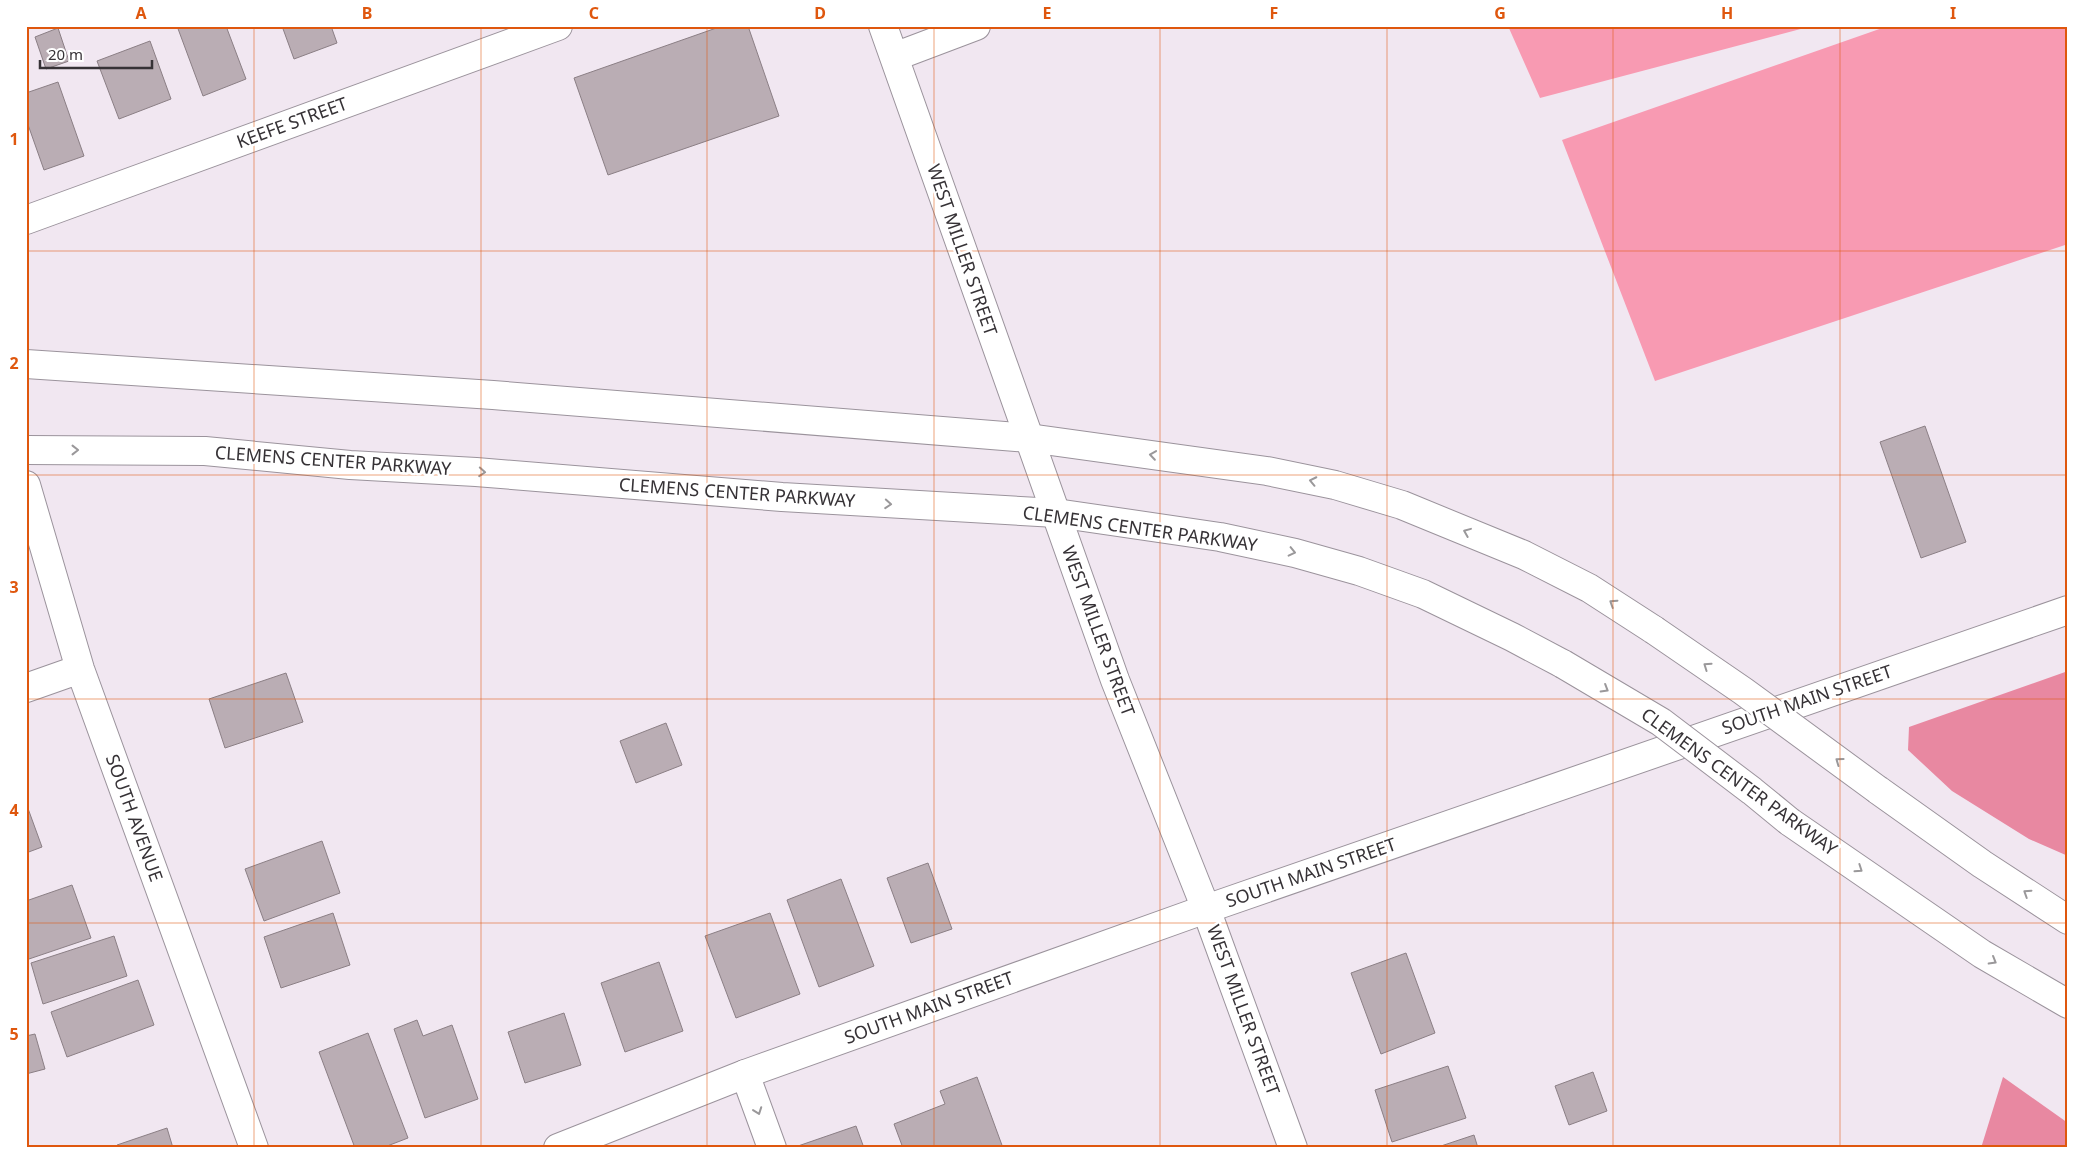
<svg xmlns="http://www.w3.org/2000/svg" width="2094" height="1174" viewBox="0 0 2094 1174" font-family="'Noto Sans',sans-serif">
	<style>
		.green { fill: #f89ab2 }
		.forest { fill: #e888a1 }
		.building { fill: #baadb4; stroke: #8b7f85 }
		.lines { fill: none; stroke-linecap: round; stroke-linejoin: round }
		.street-casing { stroke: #9b939c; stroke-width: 30 }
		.secondary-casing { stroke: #9b939c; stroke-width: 30 }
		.primary-casing { stroke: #9b939c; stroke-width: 30 }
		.street { stroke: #fff; stroke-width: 28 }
		.secondary { stroke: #fff; stroke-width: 28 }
		.primary { stroke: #fff; stroke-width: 28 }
		.primary-bridge-casing { stroke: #9b939c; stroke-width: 30; stroke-linecap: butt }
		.primary-bridge { stroke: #fff; stroke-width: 28 }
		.oneway { stroke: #9a989a }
		.grid { fill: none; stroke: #df570e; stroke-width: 1; stroke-opacity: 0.55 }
		.labels { text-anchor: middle; stroke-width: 5; stroke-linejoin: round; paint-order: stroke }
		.street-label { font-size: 18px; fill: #363236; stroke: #fff }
		.neatline { fill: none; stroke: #df570e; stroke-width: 2 }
		.grid-label { font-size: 16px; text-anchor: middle; font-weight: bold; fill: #df570e }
	</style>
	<rect width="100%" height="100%" fill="#f1e7f1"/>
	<path class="green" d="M1508 26H1812L1540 98Z
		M1888 26H2068V244L1655 381 1562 140Z"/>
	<path class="forest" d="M2068 671V856L2029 839 1952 791 1908 750 1909 727Z
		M2003 1077 2068 1123V1148H1981Z"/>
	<path class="building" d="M177 26H226L246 79 203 96Z
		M282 26H331L337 43 294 59Z
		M722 26H748L779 116 608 175 574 78Z
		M58 28 69 61 46 69 35 37Z
		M150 41 171 99 119 119 97 61Z
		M58 82 84 156 44 170 26 119V93Z
		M1925 426 1966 542 1921 558 1880 442Z
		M286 673 303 722 225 748 209 699Z
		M666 723 682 765 636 783 620 741Z
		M26 803 42 847 26 853Z
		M322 841 340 893 264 921 245 869Z
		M928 863 952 929 911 943 887 878Z
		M841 879 874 966 819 987 787 900Z
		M72 885 91 938 26 960V901Z
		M333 913 350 965 281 988 264 937Z
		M770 913 800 994 736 1018 705 936Z
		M114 936 127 976 43 1004 31 963Z
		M1406 953 1435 1033 1381 1054 1351 973Z
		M659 962 683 1031 625 1052 601 983Z
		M138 980 154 1025 67 1057 51 1012Z
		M564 1013 581 1065 525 1083 508 1032Z
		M417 1020 423 1036 452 1025 478 1099 425 1118 394 1029Z
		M368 1033 408 1138 382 1148H355L319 1052Z
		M35 1034 45 1069 26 1074V1036Z
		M1448 1066 1466 1118 1392 1142 1375 1090Z
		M1593 1072 1607 1111 1569 1125 1555 1086Z
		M977 1077 1003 1148H903L894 1124 945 1104 940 1091Z
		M856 1126 864 1148H799L798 1146Z
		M167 1128 173 1148H118L117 1145Z
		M1474 1135 1478 1148H1435Z"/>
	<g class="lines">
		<defs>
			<path id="street" d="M883 26 1115 680 1206 909 1293 1148
				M894 57 976 26
				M26 220 558 26
				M26 485 80 669 254 1148
				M26 688 80 669
				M745 1074 772 1148"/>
			<path id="secondary" d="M558 1148 745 1074 1206 909 2068 610"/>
			<path id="primary" d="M26 364 493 395 1029 438 1267 471 1335 485 1402 505 1524 555 1589 588 1654 630
				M26 450 205 451 350 465 476 472 782 497 1056 513 1220 537 1295 553 1359 571 1423 594 1512 637 1563 664
				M1878 790 1982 864 2068 920
				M1790 822 1982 954 2068 1004"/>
		</defs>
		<use href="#street" class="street-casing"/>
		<use href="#secondary" class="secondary-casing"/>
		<use href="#primary" class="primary-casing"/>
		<use href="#street" class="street"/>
		<use href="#secondary" class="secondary"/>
		<use href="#primary" class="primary"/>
		<defs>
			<path id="primary-bridge" d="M1654 630 1743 691 1878 790
				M1563 664 1661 722 1752 791 1790 822"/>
		</defs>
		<use href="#primary-bridge" class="primary-bridge-casing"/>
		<use href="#primary-bridge" class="primary-bridge"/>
	</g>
	<defs><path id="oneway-chevron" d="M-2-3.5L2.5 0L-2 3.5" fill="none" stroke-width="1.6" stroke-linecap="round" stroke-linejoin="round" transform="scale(1.25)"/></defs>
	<g class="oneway">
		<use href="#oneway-chevron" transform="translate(75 450)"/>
		<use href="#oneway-chevron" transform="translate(1153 455) rotate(-172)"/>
		<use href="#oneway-chevron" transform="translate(482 472) rotate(4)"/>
		<use href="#oneway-chevron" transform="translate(1313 481) rotate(-168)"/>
		<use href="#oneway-chevron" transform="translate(888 504) rotate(4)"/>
		<use href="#oneway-chevron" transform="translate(1467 532) rotate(-158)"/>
		<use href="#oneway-chevron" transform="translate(1292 552) rotate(13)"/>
		<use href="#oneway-chevron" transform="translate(1613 603) rotate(-147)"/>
		<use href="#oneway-chevron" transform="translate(1707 666) rotate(-145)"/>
		<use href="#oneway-chevron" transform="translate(1605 689) rotate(31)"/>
		<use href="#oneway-chevron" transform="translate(1839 761) rotate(-144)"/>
		<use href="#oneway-chevron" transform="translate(1859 869) rotate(34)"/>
		<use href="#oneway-chevron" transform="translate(2027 893) rotate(-147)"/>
		<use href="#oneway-chevron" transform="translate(1993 961) rotate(30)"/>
		<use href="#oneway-chevron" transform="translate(758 1111) rotate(70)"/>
	</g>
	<path class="grid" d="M254 26V1148M481 26V1148M707 26V1148M934 26V1148M1160 26V1148M1387 26V1148M1613 26V1148M1840 26V1148M26 251H2068M26 475H2068M26 699H2068M26 923H2068"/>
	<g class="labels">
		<g class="street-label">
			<text transform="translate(292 123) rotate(-20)" y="6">KEEFE STREET</text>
			<text transform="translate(962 250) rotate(71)" y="6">WEST MILLER STREET</text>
			<text transform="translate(333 461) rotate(4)" y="6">CLEMENS CENTER PARKWAY</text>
			<text transform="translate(737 493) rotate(4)" y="6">CLEMENS CENTER PARKWAY</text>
			<text transform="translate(1140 529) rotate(8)" y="6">CLEMENS CENTER PARKWAY</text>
			<text transform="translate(1098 631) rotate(70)" y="6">WEST MILLER STREET</text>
			<text transform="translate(1807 700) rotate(-19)" y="6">SOUTH MAIN STREET</text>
			<text transform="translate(1739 782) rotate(36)" y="6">CLEMENS CENTER PARKWAY</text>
			<text transform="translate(134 818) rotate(70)" y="6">SOUTH AVENUE</text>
			<text transform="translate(1311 873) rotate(-19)" y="6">SOUTH MAIN STREET</text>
			<text transform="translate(929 1008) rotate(-20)" y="6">SOUTH MAIN STREET</text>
			<text transform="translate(1243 1010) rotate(70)" y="6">WEST MILLER STREET</text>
		</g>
	</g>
	<rect width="2094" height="1174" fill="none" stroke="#ffffff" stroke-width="55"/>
	<path d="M40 60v8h112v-8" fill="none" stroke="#363236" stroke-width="2.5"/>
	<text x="48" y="60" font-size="15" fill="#363236" stroke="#ffffff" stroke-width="4" paint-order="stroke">20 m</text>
	<rect x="28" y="28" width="2038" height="1118" class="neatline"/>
	<g class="grid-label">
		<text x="141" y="19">A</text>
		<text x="367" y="19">B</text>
		<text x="594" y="19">C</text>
		<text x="820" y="19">D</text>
		<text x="1047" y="19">E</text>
		<text x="1274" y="19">F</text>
		<text x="1500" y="19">G</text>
		<text x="1727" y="19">H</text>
		<text x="1953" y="19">I</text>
		<text x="14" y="145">1</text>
		<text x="14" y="369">2</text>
		<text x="14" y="593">3</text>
		<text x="14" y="816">4</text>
		<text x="14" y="1040">5</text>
	</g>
</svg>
